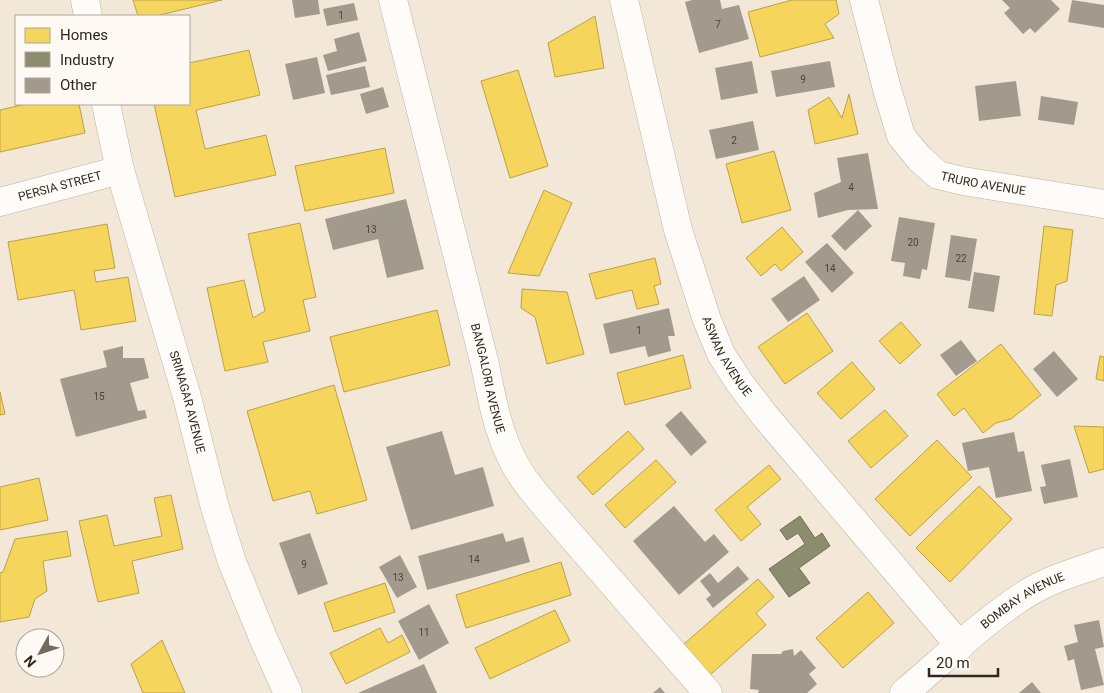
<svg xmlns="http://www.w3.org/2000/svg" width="1104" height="693" viewBox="0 0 1104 693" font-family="Roboto,sans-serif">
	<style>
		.homes { fill: #f6d55c; stroke: #bba149 }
		.industry { fill: #8c8c6e; stroke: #706e56 }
		.building { fill: #a39a8e }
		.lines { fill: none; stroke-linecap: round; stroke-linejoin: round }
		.minor-casing { stroke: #bab2a4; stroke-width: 29 }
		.minor { stroke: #fdfcf9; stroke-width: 28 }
		.labels { text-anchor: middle; stroke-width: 5; stroke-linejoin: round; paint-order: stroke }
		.number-label { font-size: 10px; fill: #4d4439 }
		.street-label { font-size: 12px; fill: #30281d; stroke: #fef9f3 }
	</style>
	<rect width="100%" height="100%" fill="#f3e8d7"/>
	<path class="homes" d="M133 0H222L156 16H138Z
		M792 0H836L839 14 825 24 834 38 760 57 748 12Z
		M595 16 604 68 555 77 548 43Z
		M249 50 260 95 196 110 205 149 266 135 276 175 175 197 154 104H189V63Z
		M518 70 548 166 510 178 481 81Z
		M849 94 858 134 815 144 808 110 829 97 842 118Z
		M26 104H79L85 133 0 152V110Z
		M385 148 394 193 305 211 295 166Z
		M774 151 791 210 742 223 726 164Z
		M544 190 572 203 539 276 508 273Z
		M300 223 316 297 303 300 310 331 263 342 268 362 225 371 207 288 244 280 253 318 265 311 248 234Z
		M107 224 115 268 94 271 96 282 128 277 136 321 81 330 74 290 18 300 8 242Z
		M1044 226 1073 230 1067 281 1056 285 1052 316 1034 314Z
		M782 227 803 252 781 271 775 264 761 276 746 258Z
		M655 258 661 284 654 286 659 304 637 309 632 290 596 299 589 274Z
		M522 289 567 292 584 354 547 364 535 317 521 308Z
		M437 310 450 365 344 392 330 337Z
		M807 313 833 351 785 384 758 347Z
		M901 322 921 345 900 364 879 341Z
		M1001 344 1041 395 1011 419 996 423 983 433 964 408 954 416 937 394Z
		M683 355 691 388 625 405 617 373Z
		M1100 356 1104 357V381L1096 379Z
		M852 362 875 389 841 419 817 393Z
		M334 385 367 500 317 514 310 491 273 501 247 411Z
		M0 392 5 414 0 415Z
		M885 410 908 436 871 468 848 441Z
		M1074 426 1104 427V469L1089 473Z
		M628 431 644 449 593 495 577 477Z
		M937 440 972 477 910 536 875 499Z
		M656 460 676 482 625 528 605 505Z
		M769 465 781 479 747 507 761 524 741 541 715 510Z
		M39 478 48 520 0 530V487Z
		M979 486 1012 519 950 582 916 548Z
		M171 495 183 549 132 561 139 593 98 602 79 521 107 515 114 546 162 536 154 498Z
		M67 531 71 556 43 561 47 591 35 599 29 617 0 622V573L3 572 15 539Z
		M561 562 571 595 466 628 456 595Z
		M758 579 774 597 756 613 766 625 710 675 684 644Z
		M385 583 395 612 334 632 324 603Z
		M868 592 894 623 843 668 816 638Z
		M555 610 570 641 490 679 475 648Z
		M380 628 388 643 402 635 410 652 346 684 330 653Z
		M162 640 185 693H143L131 664Z"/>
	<path class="industry" d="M800 516 815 538 822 533 830 546 799 568 810 583 789 597 769 569 805 544 798 533 787 540 780 530Z"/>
	<path class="building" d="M292 0H318L320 14 295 18Z
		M692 0H720L722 9 739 5 749 39 699 53 685 2Z
		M1002 0H1051L1060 9 1035 33 1030 28 1023 34 1004 13 1010 8Z
		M1072 0 1104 5V28L1068 22Z
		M354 3 358 20 327 26 323 9Z
		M359 32 367 61 328 71 323 55 337 51 334 39Z
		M317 57 325 93 293 100 285 64Z
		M752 61 758 93 721 100 715 68Z
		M830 61 835 87 776 97 771 71Z
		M365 66 370 87 331 95 326 75Z
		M1016 81 1021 116 979 121 975 86Z
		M383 87 389 107 366 114 360 94Z
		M1041 96 1078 102 1074 125 1038 120Z
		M753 121 759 150 716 159 709 130Z
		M868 153 878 209 848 210 818 218 814 193 841 182 837 158Z
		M406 199 424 269 387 278 378 239 333 250 325 219Z
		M858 210 872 226 845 251 831 236Z
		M899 217 935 223 927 270 922 269 920 279 903 276 905 263 891 261Z
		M951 235 977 239 970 281 945 277Z
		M827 243 854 273 832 293 805 262Z
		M974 272 1000 276 994 312 968 308Z
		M804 276 820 300 788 322 771 299Z
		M669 308 675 336H668L671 351 648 357 645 346 610 354 603 324Z
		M961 340 977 361 956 376 940 355Z
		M123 346V358H144L149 378 130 383 138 411 145 410 147 418 76 437 60 379 107 367 103 351Z
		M1054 351 1078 379 1057 397 1033 369Z
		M681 411 707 442 691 456 665 425Z
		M442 431 455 475 483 467 494 506 411 530 386 447Z
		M1014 432 1018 452 1024 451 1032 491 996 498 989 467 968 471 962 443Z
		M1070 459 1078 497 1044 504 1040 487 1046 486 1041 465Z
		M674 506 705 542 714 534 729 552 679 595 633 541Z
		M310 533 328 584 298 595 279 543Z
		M503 533 506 542 523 537 530 562 427 590 418 556Z
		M400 555 417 587 397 598 379 567Z
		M738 566 749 579 713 608 706 599 711 595 700 581 710 573 718 583Z
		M429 604 449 643 419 660 398 621Z
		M1099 620 1104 647 1095 649 1104 685 1081 690 1074 659 1068 661 1064 646 1078 642 1074 625Z
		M793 649 794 656 801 650 816 668 809 674 817 684 807 693H758L759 690 750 689 752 654H781L783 651Z
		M424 664 437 693H358Z
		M1032 682 1041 693H1019Z
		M660 687 665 693H653Z"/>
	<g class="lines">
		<defs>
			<g id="minor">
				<path d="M85 0 88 16"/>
				<path id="s1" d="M393 0 485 365C493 405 500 445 524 479 531 489 540 499 548 509L708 693"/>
				<path id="s2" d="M624 0 678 230 707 320 721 354 739 382 765 416 960 646"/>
				<path id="s3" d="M864 0 887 89 901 136 919 158 938 175 963 181 1104 204"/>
				<path id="s4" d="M106 104 120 170 187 397 214 504 232 562 264 640 288 693"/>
				<path id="s5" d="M0 202 120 170"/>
				<path id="s6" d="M904 693C942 661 984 621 1026 594 1050 579 1078 571 1104 562"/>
			</g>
		</defs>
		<use href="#minor" class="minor-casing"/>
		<use href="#minor" class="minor"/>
	</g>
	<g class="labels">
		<g class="number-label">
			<text x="341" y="19">1</text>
			<text x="718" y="28">7</text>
			<text x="803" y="83">9</text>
			<text x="734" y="144">2</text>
			<text x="851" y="191">4</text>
			<text x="371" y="233">13</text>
			<text x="913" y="246">20</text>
			<text x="961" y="262">22</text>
			<text x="830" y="272">14</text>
			<text x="639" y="334">1</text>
			<text x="99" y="400">15</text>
			<text x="474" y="563">14</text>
			<text x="304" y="568">9</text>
			<text x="398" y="581">13</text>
			<text x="424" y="636">11</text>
		</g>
		<g class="street-label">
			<text dy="4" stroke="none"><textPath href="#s3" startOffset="241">TRURO AVENUE</textPath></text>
			<text dy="4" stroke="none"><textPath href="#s5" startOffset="62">PERSIA STREET</textPath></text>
			<text dy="4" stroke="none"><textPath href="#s2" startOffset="372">ASWAN AVENUE</textPath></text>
			<text dy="4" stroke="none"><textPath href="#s1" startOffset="390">BANGALORI AVENUE</textPath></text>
			<text dy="4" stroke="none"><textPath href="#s4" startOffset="309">SRINAGAR AVENUE</textPath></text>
			<text dy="4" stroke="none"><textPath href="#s6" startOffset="151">BOMBAY AVENUE</textPath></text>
		</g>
	</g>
	<rect x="15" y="15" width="175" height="90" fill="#fef9f3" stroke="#aca59d"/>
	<rect x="25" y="28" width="25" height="15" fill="#f6d55c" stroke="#aca59d"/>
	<text x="60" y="40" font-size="15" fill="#30281d">Homes</text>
	<rect x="25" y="52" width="25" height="15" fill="#8c8c6e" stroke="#aca59d"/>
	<text x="60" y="65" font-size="15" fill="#30281d">Industry</text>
	<rect x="25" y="78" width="25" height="15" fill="#a39a8e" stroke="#aca59d"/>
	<text x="60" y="90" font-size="15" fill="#30281d">Other</text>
	<g transform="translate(40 653) rotate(230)"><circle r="24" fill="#fef9f3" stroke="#aca59d"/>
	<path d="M0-4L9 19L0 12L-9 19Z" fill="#746b5e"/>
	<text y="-8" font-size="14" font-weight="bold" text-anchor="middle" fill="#30281d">N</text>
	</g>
	<path d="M929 668v8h69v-8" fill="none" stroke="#30281d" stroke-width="2.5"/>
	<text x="936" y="668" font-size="15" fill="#30281d" stroke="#fef9f3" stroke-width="4" paint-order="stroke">20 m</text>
</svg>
